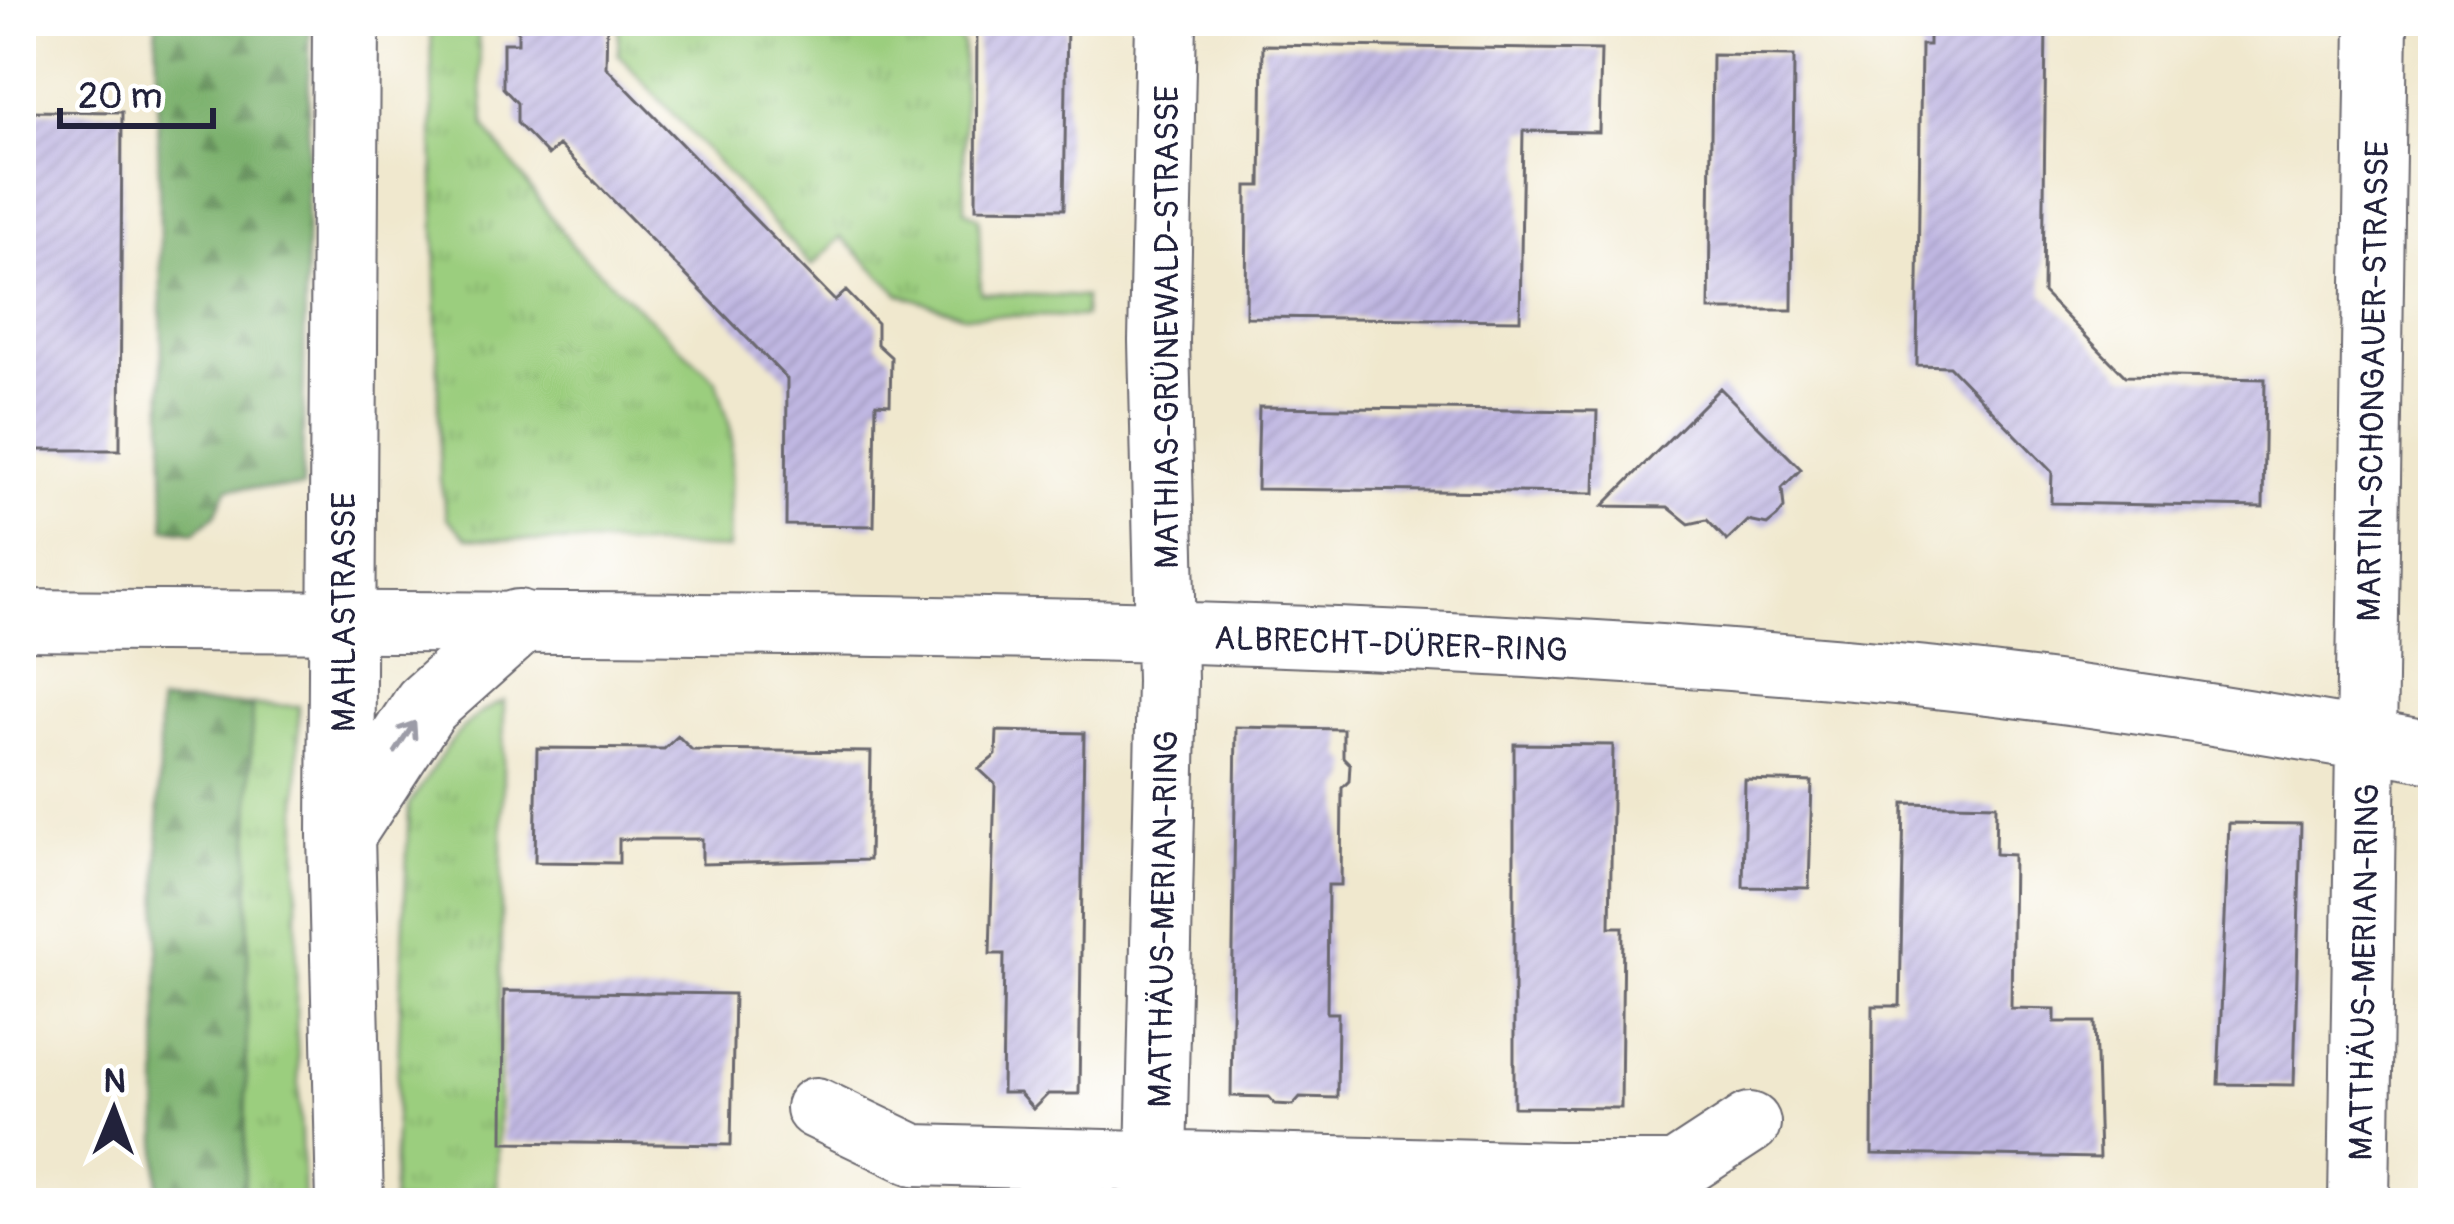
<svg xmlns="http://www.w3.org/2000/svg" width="2454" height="1224" viewBox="0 0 2454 1224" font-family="Pangolin,sans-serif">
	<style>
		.grass { fill: url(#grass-tufts); stroke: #5e785c; stroke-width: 3 }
		.forest { fill: url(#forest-firs); stroke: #4f6a54; stroke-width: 3 }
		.building { fill: url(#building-hatch) }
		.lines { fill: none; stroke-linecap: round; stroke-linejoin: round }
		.street-casing { stroke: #6a676e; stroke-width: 64 }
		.secondary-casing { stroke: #6a676e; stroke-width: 70 }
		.street { stroke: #fff; stroke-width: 60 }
		.secondary { stroke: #fff; stroke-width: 66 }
		.oneway { stroke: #9c9ca7 }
		.labels { text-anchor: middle; stroke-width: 9; stroke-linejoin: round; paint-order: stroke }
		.street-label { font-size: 33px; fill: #22223b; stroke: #fff }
	</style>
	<defs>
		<pattern id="grass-tufts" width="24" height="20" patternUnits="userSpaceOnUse" patternTransform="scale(3)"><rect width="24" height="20" fill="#9bce7e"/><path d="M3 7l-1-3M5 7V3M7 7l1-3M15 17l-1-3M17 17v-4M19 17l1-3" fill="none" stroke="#85b16e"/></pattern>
		<pattern id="forest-firs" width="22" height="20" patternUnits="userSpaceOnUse" patternTransform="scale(3)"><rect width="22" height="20" fill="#7cb16d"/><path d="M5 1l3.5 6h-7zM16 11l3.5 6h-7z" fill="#65905b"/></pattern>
		<pattern id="building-hatch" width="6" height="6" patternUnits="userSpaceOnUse" patternTransform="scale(3)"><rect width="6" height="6" fill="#c0b7e2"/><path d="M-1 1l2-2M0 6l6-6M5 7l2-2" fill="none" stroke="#a59dc3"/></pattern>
	</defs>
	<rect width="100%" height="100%" fill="#fff"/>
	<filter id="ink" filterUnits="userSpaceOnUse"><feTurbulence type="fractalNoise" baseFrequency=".00833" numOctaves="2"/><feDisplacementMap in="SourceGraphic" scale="24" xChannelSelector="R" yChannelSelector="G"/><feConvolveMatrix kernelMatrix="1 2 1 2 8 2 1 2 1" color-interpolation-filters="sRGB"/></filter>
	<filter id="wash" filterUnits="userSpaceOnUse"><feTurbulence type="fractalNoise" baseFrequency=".004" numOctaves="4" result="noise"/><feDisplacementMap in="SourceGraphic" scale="48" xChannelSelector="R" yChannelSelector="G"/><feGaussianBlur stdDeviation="2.7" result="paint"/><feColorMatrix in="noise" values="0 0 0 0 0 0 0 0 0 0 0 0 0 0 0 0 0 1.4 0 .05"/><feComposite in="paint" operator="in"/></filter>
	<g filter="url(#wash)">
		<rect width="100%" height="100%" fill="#f0e8ce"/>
		<path class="grass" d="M431 21H477L485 127 574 248 717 381 732 434 728 549 467 538 447 518 440 480Z
			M619 21H941L963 44 965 210 979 218 981 293 1085 297 1084 317 963 315 900 294 841 237 812 266 618 54Z
			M504 701 497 1203H392L409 804C442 760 452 722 504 701Z
			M252 705 299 706 296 1020 304 1203H244Z"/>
		<path class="forest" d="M156 21H310L302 488H228L215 515 195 532 165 528Z
			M159 703 252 705 244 1203H158Z"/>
		<g id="blocks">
			<path class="building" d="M518 21H607L606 67 835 301 846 291 877 323V344L891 357 890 404 876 403 874 526 786 525 787 379 559 145 548 155 517 123V103L503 88V43H518Z
				M977 21H1067L1064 209 976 208Z
				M1929 21H2046L2043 293 2125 376 2265 379 2263 507 2051 503 2052 472 1949 366 1917 365 1921 45H1929Z
				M1263 45 1601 50 1599 132 1523 131 1520 320 1246 317 1247 186H1261Z
				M1712 55 1794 56 1792 310H1709Z
				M21 111 122 112 120 450H21Z
				M1720 388 1801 469 1782 488 1784 508 1777 517 1767 525 1748 521 1727 541 1707 520 1689 524 1668 507 1603 506Z
				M1259 407 1597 411 1595 493 1257 489Z
				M1236 727 1343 729V757L1350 764 1349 781 1342 788 1341 885H1328L1327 1013H1338L1337 1098 1300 1097 1293 1105 1275 1104 1269 1097 1231 1096Z
				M997 731 1084 733 1079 1094H1048L1033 1109 1019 1093H1002L1004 954H990L995 784 979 769 996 755Z
				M678 736 692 750 871 752 869 860 702 864V839H619V863L535 862 537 748 664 749Z
				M1514 744 1613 745 1610 927H1623L1621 1108 1514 1107Z
				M1745 780 1812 782 1809 888 1743 887Z
				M1904 803 1996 805 1995 854 2013 855 2011 1008 2055 1009V1022H2095L2099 1158 1872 1154 1873 1006H1900Z
				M2229 823 2301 824 2294 1085 2218 1084Z
				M504 991 734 994 731 1145 503 1142Z"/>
		</g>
	</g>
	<g filter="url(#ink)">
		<use href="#blocks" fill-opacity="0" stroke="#6a676e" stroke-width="3"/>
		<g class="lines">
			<defs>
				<path id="street" d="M21 620C628 625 1238 617 1843 669 2041 686 2238 717 2433 752
					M816 1108 914 1155 1558 1172H1675L1750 1123
					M1148 1203 1156 1162 1167 681 1159 341 1166 21
					M2359 1203 2377 21"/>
				<path id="secondary" d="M346 21 341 835 350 1203
					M341 835 426 705 518 623"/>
			</defs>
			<use href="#street" class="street-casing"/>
			<use href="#secondary" class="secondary-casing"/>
			<use href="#street" class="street"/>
			<use href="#secondary" class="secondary"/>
		</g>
		<defs><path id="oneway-shaft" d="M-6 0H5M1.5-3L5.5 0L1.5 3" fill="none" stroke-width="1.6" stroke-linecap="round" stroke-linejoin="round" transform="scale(3)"/></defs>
		<use class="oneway" href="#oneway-shaft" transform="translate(405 737) rotate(-57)"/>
	</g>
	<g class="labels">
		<g class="street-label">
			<text transform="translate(1166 327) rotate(-90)" y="12">MATHIAS-GRÜNEWALD-STRASSE</text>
			<text transform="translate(2372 381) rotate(-89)" y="12">MARTIN-SCHONGAUER-STRASSE</text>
			<text transform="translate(343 612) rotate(-90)" y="12">MAHLASTRASSE</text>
			<text transform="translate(1391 643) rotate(2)" y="12">ALBRECHT-DÜRER-RING</text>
			<text transform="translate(1162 919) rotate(-89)" y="12">MATTHÄUS-MERIAN-RING</text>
			<text transform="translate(2363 972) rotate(-89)" y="12">MATTHÄUS-MERIAN-RING</text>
		</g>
	</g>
	<rect width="2454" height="1224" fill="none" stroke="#fff" stroke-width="72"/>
	<g transform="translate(114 1110) rotate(1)" stroke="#ffffff" stroke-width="9" paint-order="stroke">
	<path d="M0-9L21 45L0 30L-21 45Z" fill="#22223b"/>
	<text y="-18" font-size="33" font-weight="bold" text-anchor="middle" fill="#22223b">N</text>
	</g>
	<path d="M60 108v18h153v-18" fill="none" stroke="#22223b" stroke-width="6"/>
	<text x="78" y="108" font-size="36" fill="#22223b" stroke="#ffffff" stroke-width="9" paint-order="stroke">20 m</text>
</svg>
